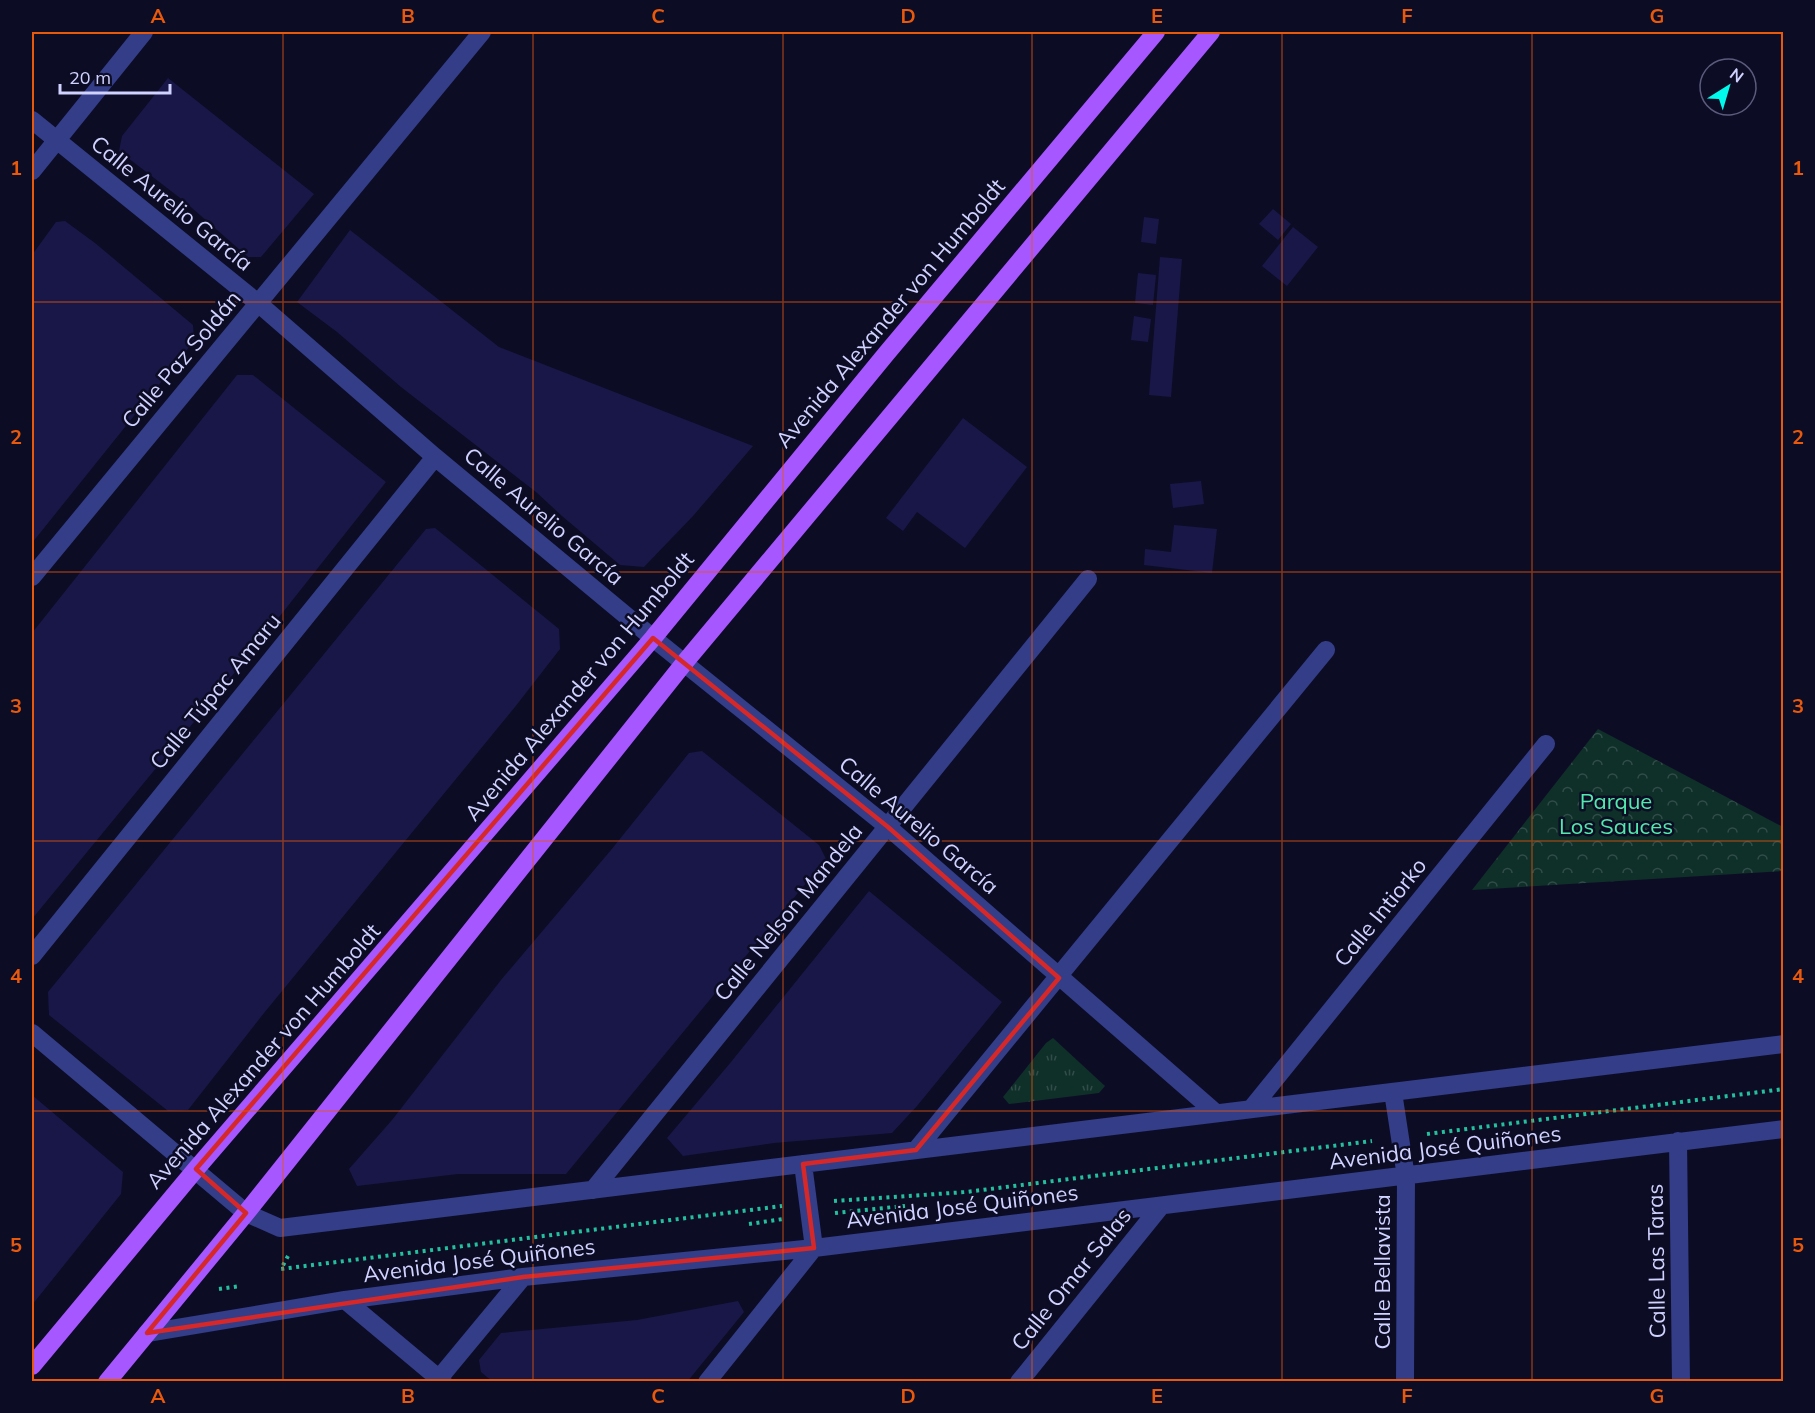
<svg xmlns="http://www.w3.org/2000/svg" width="1815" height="1413" viewBox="0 0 1815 1413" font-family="Mulish,sans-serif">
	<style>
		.grass { fill: url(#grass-tufts) }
		.forest { fill: url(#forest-crowns) }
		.building { fill: #191747 }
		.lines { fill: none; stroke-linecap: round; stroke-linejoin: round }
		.path { stroke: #24bf9e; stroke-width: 4; stroke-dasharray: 3 4.5; stroke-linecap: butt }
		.minor { stroke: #333d88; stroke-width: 18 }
		.major { stroke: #a657ff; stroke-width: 18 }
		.marked { fill: none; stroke: #d62828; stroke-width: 4.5; stroke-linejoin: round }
		.grid { fill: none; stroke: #e8590c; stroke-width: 1.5; stroke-opacity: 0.55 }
		.labels { text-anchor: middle; stroke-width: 5; stroke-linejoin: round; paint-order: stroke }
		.street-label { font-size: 22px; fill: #d0d2ff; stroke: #0d0c25 }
		.park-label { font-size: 22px; fill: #51eaac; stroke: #0d0c25 }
		.neatline { fill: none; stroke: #e8590c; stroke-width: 2 }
		.grid-label { font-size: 20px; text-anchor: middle; font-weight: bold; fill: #e8590c }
	</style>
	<defs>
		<pattern id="grass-tufts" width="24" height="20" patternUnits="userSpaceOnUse" patternTransform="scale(1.5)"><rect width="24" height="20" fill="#0f2f29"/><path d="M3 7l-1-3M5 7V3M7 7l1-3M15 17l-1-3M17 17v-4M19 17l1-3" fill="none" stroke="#314c49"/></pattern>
		<pattern id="forest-crowns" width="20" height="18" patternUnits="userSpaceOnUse" patternTransform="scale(1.5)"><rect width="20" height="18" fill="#0f2f29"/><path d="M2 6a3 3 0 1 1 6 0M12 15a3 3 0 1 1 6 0" fill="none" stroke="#314c49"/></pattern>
	</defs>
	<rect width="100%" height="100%" fill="#0d0c25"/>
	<path class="grass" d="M1053 1038 1105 1086 1099 1093 1009 1104 1003 1097 1046 1043Z"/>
	<path class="forest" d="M1598 729 1783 827V871L1472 890Z"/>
	<path class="building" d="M168 78 314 194 261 257H248L184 201 119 151 122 136Z
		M1273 209 1291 224 1278 240 1259 224Z
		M1144 217 1159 219 1156 244 1141 242Z
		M65 221 95 243 193 325 194 341 32 543V255L56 222Z
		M1293 227 1318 247 1287 286 1262 266Z
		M350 230 499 347 753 446 693 516 644 567 620 565 562 516 536 492 401 387 337 332 297 302Z
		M1160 257 1182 259 1171 397 1149 395Z
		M1138 273 1156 275 1153 305 1135 303Z
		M1134 316 1151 319 1148 342 1131 340Z
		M237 375H253L386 482 249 655 32 919V633Z
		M963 418 1027 467 965 548 917 512 903 531 886 518Z
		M1201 481 1204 504 1173 508 1170 484Z
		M1174 525 1217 529 1212 573 1144 565 1145 549 1171 552Z
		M435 528 559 629 560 649 515 707 264 1013 188 1110 168 1111 49 1015 48 992 426 529Z
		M702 751 819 845 826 859 566 1174H458L357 1186 349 1169 392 1120 501 980 611 850 689 753Z
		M869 891 1002 1002 917 1106 892 1133 774 1143 683 1156 667 1138 731 1062Z
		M32 1095 123 1172 121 1194 32 1305Z
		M738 1301 744 1312 687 1382H493L481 1372 479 1360 501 1333 637 1320Z"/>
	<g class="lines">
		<path class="path" d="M1427 1134 1784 1089
			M834 1201 966 1192 1372 1141
			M835 1213 905 1206
			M749 1224 783 1219
			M288 1256 281 1269 782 1206
			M219 1289 241 1286"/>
		<path class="minor" d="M32 120 258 303 435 457 653 638 888 827 1216 1113
			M32 171 144 32
			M32 577 482 32
			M32 956 435 457
			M32 1033 246 1213 280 1228 1784 1044
			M1393 1092 1406 1177 1405 1382
			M1251 1109 1546 744
			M1678 1141 1681 1382
			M916 1150 1326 650
			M593 1190 1088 579
			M345 1300 443 1382
			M147 1333 345 1300 523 1277 814 1248 1784 1129
			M436 1382 523 1277
			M707 1382 814 1248 803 1164
			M1019 1382 1161 1206"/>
		<path class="major" d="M32 1366 196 1169 653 638 886 354 1156 32
			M107 1382 246 1213 685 662 1211 32"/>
	</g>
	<path class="marked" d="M653 638 888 827 1059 978 916 1150 803 1164 814 1248 523 1277 147 1333 246 1213 196 1169Z"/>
	<path class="grid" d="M283 32V1382M533 32V1382M783 32V1382M1032 32V1382M1282 32V1382M1532 32V1382M32 302H1784M32 572H1784M32 841H1784M32 1111H1784"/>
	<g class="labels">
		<g class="street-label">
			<text transform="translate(172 203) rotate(39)" y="8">Calle Aurelio García</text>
			<text transform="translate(890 313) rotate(-50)" y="8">Avenida Alexander von Humboldt</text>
			<text transform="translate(181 359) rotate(-50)" y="8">Calle Paz Soldán</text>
			<text transform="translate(544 516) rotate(40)" y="8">Calle Aurelio García</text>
			<text transform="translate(579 686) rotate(-50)" y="8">Avenida Alexander von Humboldt</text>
			<text transform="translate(215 691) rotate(-51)" y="8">Calle Túpac Amaru</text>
			<text transform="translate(919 825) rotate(40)" y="8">Calle Aurelio García</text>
			<text transform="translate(788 912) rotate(-51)" y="8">Calle Nelson Mandela</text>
			<text transform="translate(1380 912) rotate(-51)" y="8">Calle Intiorko</text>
			<text transform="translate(263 1056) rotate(-49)" y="8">Avenida Alexander von Humboldt</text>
			<text transform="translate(1445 1147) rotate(-7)" y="8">Avenida José Quiñones</text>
			<text transform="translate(962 1206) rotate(-7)" y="8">Avenida José Quiñones</text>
			<text transform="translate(479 1260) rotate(-7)" y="8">Avenida José Quiñones</text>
			<text transform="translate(1656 1261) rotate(-91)" y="8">Calle Las Taras</text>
			<text transform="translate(1382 1272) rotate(-90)" y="8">Calle Bellavista</text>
			<text transform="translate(1071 1279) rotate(-51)" y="8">Calle Omar Salas</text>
		</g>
		<g class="park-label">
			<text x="1616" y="809">Parque<tspan x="1616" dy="25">Los Sauces</tspan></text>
		</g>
	</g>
	<rect width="1815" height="1413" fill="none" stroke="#0d0c25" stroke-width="66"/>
	<g transform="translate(1728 87) rotate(37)"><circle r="28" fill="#0d0c25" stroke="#5b5b7c" stroke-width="1.5"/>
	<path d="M0-4.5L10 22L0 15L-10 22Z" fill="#00fbed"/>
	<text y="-9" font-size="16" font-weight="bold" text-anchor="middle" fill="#d0d2ff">N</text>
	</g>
	<path d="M60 84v9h110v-9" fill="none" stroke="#d0d2ff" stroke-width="3"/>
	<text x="69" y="84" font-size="18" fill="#d0d2ff" stroke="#0d0c25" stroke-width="4.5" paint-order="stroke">20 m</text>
	<rect x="33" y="33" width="1749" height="1347" class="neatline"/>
	<g class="grid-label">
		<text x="158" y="23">A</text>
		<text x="408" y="23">B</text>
		<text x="658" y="23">C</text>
		<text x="908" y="23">D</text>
		<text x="1157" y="23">E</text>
		<text x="1407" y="23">F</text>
		<text x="1657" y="23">G</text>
		<text x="16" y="175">1</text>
		<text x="1798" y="175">1</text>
		<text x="16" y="444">2</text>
		<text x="1798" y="444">2</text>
		<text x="16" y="713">3</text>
		<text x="1798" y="713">3</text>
		<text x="16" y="983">4</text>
		<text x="1798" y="983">4</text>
		<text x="16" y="1252">5</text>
		<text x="1798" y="1252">5</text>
		<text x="158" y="1403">A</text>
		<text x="408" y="1403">B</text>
		<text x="658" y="1403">C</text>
		<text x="908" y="1403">D</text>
		<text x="1157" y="1403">E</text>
		<text x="1407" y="1403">F</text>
		<text x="1657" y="1403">G</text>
	</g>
</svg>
